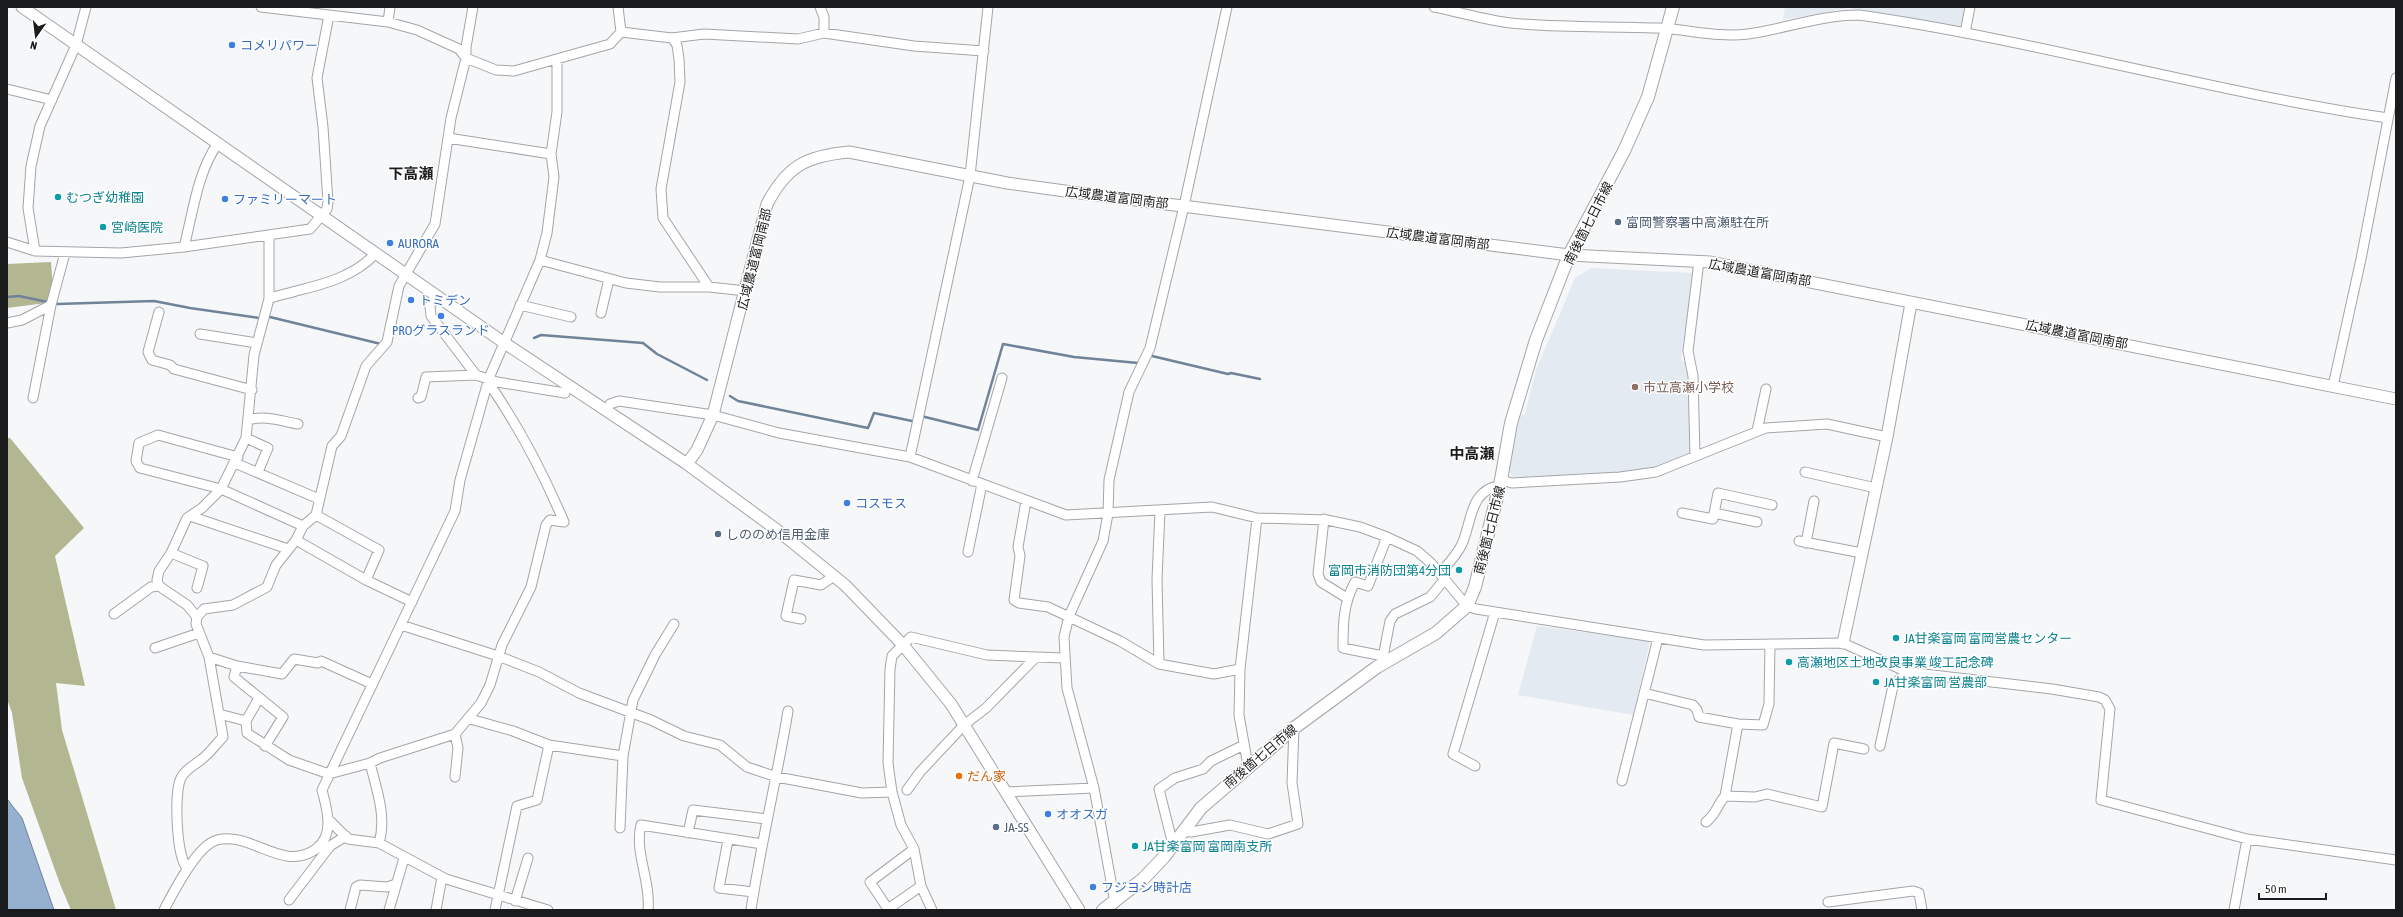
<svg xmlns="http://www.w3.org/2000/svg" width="2403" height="917" viewBox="0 0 2403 917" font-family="'Asap Condensed','Noto Sans JP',sans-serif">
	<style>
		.built { fill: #e4eaf2 }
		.forest { fill: #b3b791 }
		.water { fill: #96b0cf; stroke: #718399 }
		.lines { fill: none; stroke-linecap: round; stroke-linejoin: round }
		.stream { stroke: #718399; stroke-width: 2.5 }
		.minor-casing { stroke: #a4a5a7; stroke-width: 11 }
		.tertiary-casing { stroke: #a4a5a7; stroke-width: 13 }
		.secondary-casing { stroke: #a4a5a7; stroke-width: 14 }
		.minor { stroke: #fff; stroke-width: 9 }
		.tertiary { stroke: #fff; stroke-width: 11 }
		.secondary { stroke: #fff; stroke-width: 12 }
		.shop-dot { fill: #3f7fe0; stroke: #fff; stroke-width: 1.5 }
		.culture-dot { fill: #0f9aa8; stroke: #fff; stroke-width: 1.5 }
		.service-dot { fill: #5c6f8a; stroke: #fff; stroke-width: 1.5 }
		.education-dot { fill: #8d6e63; stroke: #fff; stroke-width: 1.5 }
		.food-dot { fill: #e8710a; stroke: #fff; stroke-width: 1.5 }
		.labels { text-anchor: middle; stroke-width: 3; stroke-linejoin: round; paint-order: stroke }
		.shop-label { font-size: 13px; fill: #366cbe; stroke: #fff; text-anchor: start }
		.culture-label { font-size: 13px; fill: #0d838f; stroke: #fff; text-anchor: start }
		.street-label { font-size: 13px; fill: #1a1b1c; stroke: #fff }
		.service-label { font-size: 13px; fill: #4e5e75; stroke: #fff; text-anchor: start }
		.education-label { font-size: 13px; fill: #785e54; stroke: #fff; text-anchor: start }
		.food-label { font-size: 13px; fill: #c56008; stroke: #fff; text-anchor: start }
		.quarter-label { font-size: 15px; font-weight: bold; fill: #1a1b1c; stroke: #fff }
	</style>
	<rect width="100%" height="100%" fill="#f5f7f9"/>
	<path class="built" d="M1785 7H1967L1962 30 1849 8 1783 20Z
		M1591 268 1693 273 1681 360 1685 363 1691 377V452L1650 469 1623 473 1517 478 1512 477 1509 471 1520 416 1525 414 1536 370 1575 278Z
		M1537 626 1650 641 1633 715 1518 695Z"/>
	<path class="forest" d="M51 262 54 302 7 308V264Z
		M7 438H10L84 528 55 556 85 686 56 683 62 730 116 910H71L60 884 22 778 12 713 7 699Z"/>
	<path class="water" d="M7 799 22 818 54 910H7Z"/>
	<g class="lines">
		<path class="stream" d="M7 297 19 296 57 304 154 301 190 308 259 318 270 317 381 344
			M534 338 541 335 643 343 657 354 707 380
			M1152 356 1228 374 1231 373 1260 379
			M730 396 738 401 868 428 874 413 912 421
			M921 416 978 430 1003 344 1074 357 1138 363"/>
		<defs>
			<path id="minor" d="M261 7 388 22 417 30 459 49 466 58 496 70 514 71 610 44 621 32 618 7
				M473 7 466 47V58L451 118 435 224 399 286 387 342 366 366 341 436 332 446 316 515 303 526 296 540 276 565 267 587 233 605 204 609 197 617 196 624 209 657 219 714 246 721 247 733 289 760 329 774 370 763 380 758 455 734 481 703 490 685 502 645 531 587 546 525 550 520 564 522
				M820 7 824 17V33
				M1434 7C1460 12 1485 20 1511 23 1560 28 1608 26 1657 28 1687 29 1718 38 1748 34 1785 29 1820 15 1859 15 2036 40 2210 92 2388 118
				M388 22 390 7
				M621 32 672 38 704 34 798 39 824 33 914 46 984 51
				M1965 33 1970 7
				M672 38 677 45 679 59 680 82 661 189 663 218 709 287
				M7 89 52 100
				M448 138 551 154
				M7 242 35 251 121 253 184 247 310 229 327 209 328 202 323 127 317 78 329 15
				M184 247C193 213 197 173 218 143
				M35 251 28 208 31 166 40 126 76 45 86 7
				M540 260 626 283 660 287H709L746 291
				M436 295 430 306 431 316 476 375 497 382 565 393
				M269 299C277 295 287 294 296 291 325 284 355 276 376 253
				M520 305 571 317
				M159 312 148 352 152 360 170 365 174 369 252 390
				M601 313 609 279
				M7 323 22 320 51 305
				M200 334 257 343
				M488 382C520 428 542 470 564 522
				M2333 386 2361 259 2396 78
				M33 398 51 305 65 253
				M418 398 421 397 426 377 476 375
				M610 404 619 401 713 415 779 433 910 457 1066 515 1212 507 1257 518 1327 520 1360 527 1387 537 1417 551 1431 563 1467 606 1476 609 1704 645 1843 643 1907 672 2052 689 2099 697 2105 700 2110 709 2101 800 2247 839 2396 860
				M248 420C264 415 281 421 298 424
				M1757 431 1766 389
				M246 438 268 448 258 472
				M1695 456 1693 376 1688 351 1699 261
				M238 457 158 435 139 443 136 461 140 468 221 489 303 526
				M910 457 970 176 988 7
				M235 463 319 499
				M1805 472 1876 488
				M1501 480 1512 483 1620 477 1656 472 1766 428 1827 424 1887 437
				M972 481 1002 378
				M1026 501 1018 547 1020 556 1014 600 1019 603 1048 607 1120 641 1159 664 1214 674 1240 669
				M1682 513 1713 519 1718 493 1772 505
				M1714 513 1757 522
				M316 515 379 550 366 580
				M190 516 288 549
				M1324 519 1318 574 1321 582 1347 598
				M296 540 366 580 412 602
				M1799 541 1862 553
				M1806 543 1814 501
				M968 552 982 484
				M171 553 203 566 197 588
				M1440 573C1448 564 1457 555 1462 544 1472 521 1470 490 1499 486
				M114 614 151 587 159 586
				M197 617 187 605 159 586 157 580 159 571 171 553 187 518 202 508 221 489 246 438 254 355 269 299V235
				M801 619 786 616 794 580 821 585 834 576
				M401 625 498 656 539 672 579 693 651 720 684 736 720 745 747 767 777 777 862 793 892 792
				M155 648 199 633
				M1383 656 1343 648C1343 624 1343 604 1355 582L1368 586 1387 537
				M209 657 237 666 282 674 294 659 318 663 321 661 372 684
				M1382 662 1390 621 1395 614 1430 597 1445 579
				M1159 664 1157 579 1160 511
				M237 666 234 677 283 717 265 746
				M1644 693 1693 705 1697 710 1699 717 1738 724 1763 725 1769 704 1770 644
				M470 719 513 731 549 745 537 800 517 806 495 910
				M246 721 259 698
				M455 734 458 748 455 777
				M549 745 623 756 620 828
				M1880 746 1893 686 1907 672
				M623 756 633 700 655 655 674 624
				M370 763C376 788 387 816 379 843
				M1248 766 1239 715 1240 669 1257 518
				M1475 766 1453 754 1495 612
				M1622 781 1658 638
				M907 790 920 772 964 725 986 708 1036 657
				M1005 792 1094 788
				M1725 796 1755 797 1767 794 1822 807 1834 743 1864 749
				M330 821 348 839 379 843 446 879 548 910
				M1706 822C1716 815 1717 805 1725 796L1738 724
				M1184 831 1191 832 1230 825 1268 834 1298 824 1292 783 1294 728
				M688 833 693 810 767 819
				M728 840 719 888 754 892
				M1173 845 1159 789 1175 778 1203 769 1211 761 1244 745
				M914 849 870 882 888 909 921 886
				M187 868C176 856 174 792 181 778 185 769 195 765 202 759 210 753 216 744 223 737L219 714
				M289 900 330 846 346 836
				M515 901 528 858
				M1828 902 1913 891 1919 893 1922 910
				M1115 903 1094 788 1067 688 1064 637 1069 616 1103 541 1108 514 1109 480 1129 392 1150 348 1184 206 1227 7
				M164 910C173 893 197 845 217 840 251 831 283 873 316 849 335 835 327 809 322 790L455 511 460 480 489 378 540 260 547 233 554 177 551 154 557 112V59
				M350 910 356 887 360 885 387 887 396 884
				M389 910 404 858
				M436 910 442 877
				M648 910C651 881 634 852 641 825L762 844
				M751 910C761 843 777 778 788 711
				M932 910 921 886 914 849 901 825 892 792 888 763 890 669 892 656 911 637 987 655 1064 658
				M2234 910 2247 839"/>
			<path id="tertiary" d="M22 7 503 342 687 464 777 530 845 585 903 645 951 704 1079 910
				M687 464 697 450 713 415 767 204C787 166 806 156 849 152L1007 183 1072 192 1569 255 1710 262 2396 399
				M1843 643 1887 437 1911 303"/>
			<path id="secondary" d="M1103 910 1143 879 1164 857 1201 808 1294 728 1377 667 1436 633 1467 606 1475 587 1501 480 1511 423 1536 340 1569 255 1624 151 1648 97 1673 7"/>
		</defs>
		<use href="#minor" class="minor-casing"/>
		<use href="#tertiary" class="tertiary-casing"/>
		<use href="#secondary" class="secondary-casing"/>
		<use href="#minor" class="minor"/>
		<use href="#tertiary" class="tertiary"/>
		<use href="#secondary" class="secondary"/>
	</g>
	<g class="shop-dot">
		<circle cx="232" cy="45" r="4"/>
		<circle cx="225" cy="199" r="4"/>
		<circle cx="390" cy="243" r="4"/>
		<circle cx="411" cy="300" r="4"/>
		<circle cx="441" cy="316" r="4"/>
		<circle cx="847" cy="503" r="4"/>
		<circle cx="1048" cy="814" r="4"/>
		<circle cx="1093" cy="887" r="4"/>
	</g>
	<g class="culture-dot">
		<circle cx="58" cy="197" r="4"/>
		<circle cx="103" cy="227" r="4"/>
		<circle cx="1459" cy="570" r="4"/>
		<circle cx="1896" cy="638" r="4"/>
		<circle cx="1789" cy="662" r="4"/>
		<circle cx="1876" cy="682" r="4"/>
		<circle cx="1135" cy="846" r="4"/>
	</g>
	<g class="service-dot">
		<circle cx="1618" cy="222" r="4"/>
		<circle cx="718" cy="534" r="4"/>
		<circle cx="996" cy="827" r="4"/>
	</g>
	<circle class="education-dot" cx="1635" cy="387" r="4"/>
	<circle class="food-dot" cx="959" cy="776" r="4"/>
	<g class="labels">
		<g class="shop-label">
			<text x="240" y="50">コメリパワー</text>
			<text x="233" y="204">ファミリーマート</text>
			<text x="398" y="248">AURORA</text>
			<text x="419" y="305">トミデン</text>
			<text x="441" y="335" text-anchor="middle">PROグラスランド</text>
			<text x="855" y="508">コスモス</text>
			<text x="1056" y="819">オオスガ</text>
			<text x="1101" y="892">フジヨシ時計店</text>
		</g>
		<g class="culture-label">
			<text x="66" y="202">むつぎ幼稚園</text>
			<text x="111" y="232">宮崎医院</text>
			<text x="1451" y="575" text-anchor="end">富岡市消防団第4分団</text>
			<text x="1904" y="643">JA甘楽富岡 富岡営農センター</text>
			<text x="1797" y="667">高瀬地区土地改良事業 竣工記念碑</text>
			<text x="1884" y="687">JA甘楽富岡 営農部</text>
			<text x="1143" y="851">JA甘楽富岡 富岡南支所</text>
		</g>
		<g class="street-label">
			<text transform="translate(1117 197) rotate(7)" y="5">広域農道富岡南部</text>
			<text transform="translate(1588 223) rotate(-63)" y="5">南後箇七日市線</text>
			<text transform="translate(1438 238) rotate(7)" y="5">広域農道富岡南部</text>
			<text transform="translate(754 259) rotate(-76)" y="5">広域農道富岡南部</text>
			<text transform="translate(1760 272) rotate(10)" y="5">広域農道富岡南部</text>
			<text transform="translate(2077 334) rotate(11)" y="5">広域農道富岡南部</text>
			<text transform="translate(1489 530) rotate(-76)" y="5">南後箇七日市線</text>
			<text transform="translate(1260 756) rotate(-40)" y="5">南後箇七日市線</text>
		</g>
		<g class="service-label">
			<text x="1626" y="227">富岡警察署中高瀬駐在所</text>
			<text x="726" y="539">しののめ信用金庫</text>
			<text x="1004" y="832">JA-SS</text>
		</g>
		<g class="education-label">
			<text x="1643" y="392">市立高瀬小学校</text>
		</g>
		<g class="food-label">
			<text x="967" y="781">だん家</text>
		</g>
		<g class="quarter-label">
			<text x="411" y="179">下高瀬</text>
			<text x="1472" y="459">中高瀬</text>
		</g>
	</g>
	<rect width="2403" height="917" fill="none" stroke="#1a1b1c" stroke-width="16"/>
	<g transform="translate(36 36) rotate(194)" stroke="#ffffff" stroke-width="3" paint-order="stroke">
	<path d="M0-3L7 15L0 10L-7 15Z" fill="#1a1b1c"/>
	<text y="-6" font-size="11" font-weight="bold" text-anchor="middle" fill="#1a1b1c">N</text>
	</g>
	<path d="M2259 893v6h67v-6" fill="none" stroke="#1a1b1c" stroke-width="2"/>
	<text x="2265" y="893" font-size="12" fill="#1a1b1c" stroke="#ffffff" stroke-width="3" paint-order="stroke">50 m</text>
</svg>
